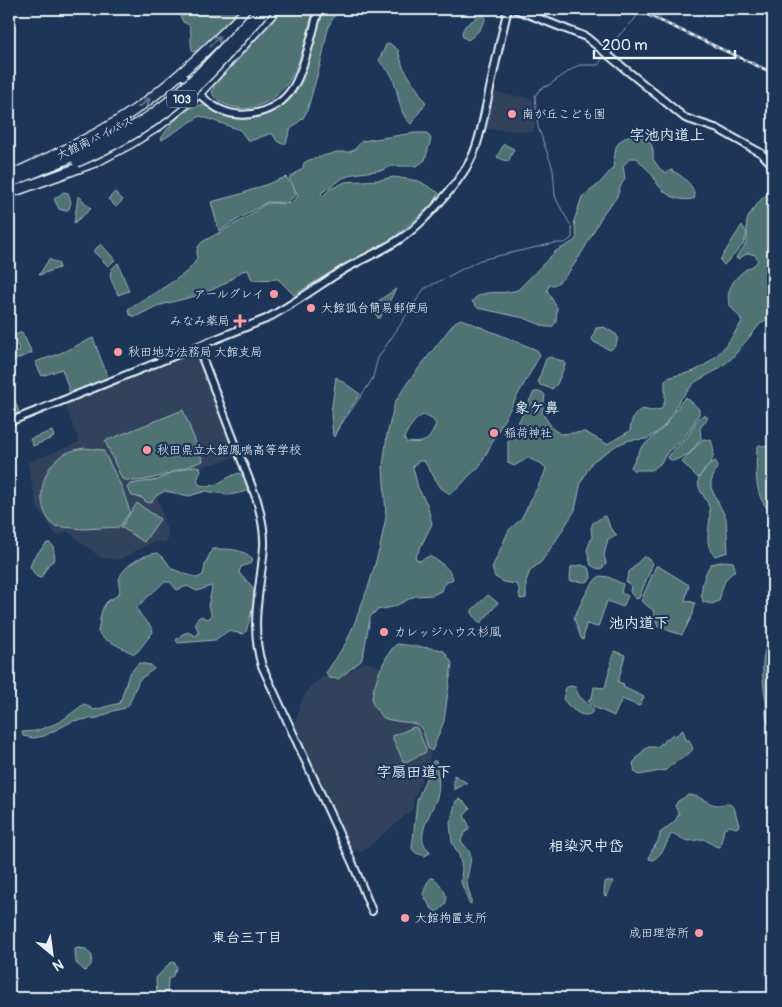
<svg xmlns="http://www.w3.org/2000/svg" width="782" height="1007" viewBox="0 0 782 1007" font-family="Pangolin,'Klee One',sans-serif">
	<style>
		.built { fill: #31425d }
		.green { fill: #4f7272; stroke: #9cb2b5; fill-rule: evenodd }
		.lines { fill: none; stroke-linecap: round; stroke-linejoin: round }
		.stream { stroke: #85a1b7; stroke-width: 1 }
		.tertiary-casing { stroke: #e8f1f8; stroke-width: 10 }
		.trunk-casing { stroke: #e8f1f8; stroke-width: 12 }
		.tertiary { stroke: #1d3557; stroke-width: 6 }
		.trunk { stroke: #1d3557; stroke-width: 9 }
		.rail-casing { stroke: #e8f1f8; stroke-width: 3 }
		.rail { stroke: #1d3557; stroke-width: 1; stroke-dasharray: 4; stroke-linecap: butt }
		.trunk-bridge-casing { stroke: #e8f1f8; stroke-width: 12; stroke-linecap: butt }
		.trunk-bridge { stroke: #1d3557; stroke-width: 9 }
		.oneway { stroke: #64778f }
		.poi-dot { fill: #ff9aa2; stroke: #1d3557; stroke-width: 2 }
		.labels { text-anchor: middle; stroke-width: 4.5; stroke-linejoin: round; paint-order: stroke }
		.shield { fill: #1d3557; stroke: #abb9c8; stroke-width: 1 }
		.shield-label { font-size: 11px; font-weight: bold; fill: #e8f1f8 }
		.poi-label { font-size: 12px; fill: #e8f1f8; stroke: #1d3557; text-anchor: start }
		.street-label { font-size: 12px; fill: #e8f1f8; stroke: #1d3557 }
		.neighbourhood-label { font-size: 14px; font-weight: bold; fill: #e8f1f8; stroke: #1d3557 }
		.quarter-label { font-size: 15px; font-weight: bold; fill: #e8f1f8; stroke: #1d3557 }
	</style>
	<rect width="100%" height="100%" fill="#1d3557"/>
	<filter id="ink" filterUnits="userSpaceOnUse"><feTurbulence type="fractalNoise" baseFrequency=".02" numOctaves="2"/><feDisplacementMap in="SourceGraphic" scale="10" xChannelSelector="R" yChannelSelector="G"/><feConvolveMatrix kernelMatrix="1 2 1 2 8 2 1 2 1" color-interpolation-filters="sRGB"/></filter>
	<g filter="url(#ink)">
		<path class="built" d="M494 92 533 99 535 130 532 132 486 129Z
			M197 353 237 457 192 470 159 491 158 498 169 538 165 542H153L118 560 101 558 67 531 59 536 55 534 45 517 38 509 27 463 79 442 65 404Z
			M363 662 377 665 383 671 419 720 431 747 429 762 415 796 412 810 362 852 351 850 294 726 301 701 309 688 322 677 332 674 350 672Z"/>
		<path class="green" d="M201 9H243L200 49 193 52C189 43 193 34 189 25L183 22 179 14 182 10H200Z
			M284 9H314C304 43 298 91 260 105 253 108 245 110 238 108 228 106 217 103 212 93L214 86Z
			M322 9H350L338 11C326 24 326 41 322 58 317 76 312 94 307 111L303 118 290 130 286 143 282 144 277 141 272 133 250 141 246 138 240 130 200 116 162 140 161 139C166 128 188 105 201 105 210 106 220 114 229 117 252 125 284 109 296 90 308 70 315 32 322 9Z
			M483 13 486 18C481 29 477 34 468 40L463 37 462 32 465 26Z
			M389 43 398 50 403 67 426 103 411 124C398 114 399 91 392 76 389 70 382 66 379 60L386 45Z
			M414 133H427L431 139 425 160 421 163 416 166H391L383 170 353 174 343 178 321 193 323 196 329 190 345 182 379 180 394 177 419 181 439 193 435 202 390 241 344 264 294 295 278 279 252 280 248 270 242 271 224 284 203 294 157 306 135 317 129 314 128 309C145 297 186 278 195 262 198 258 196 251 198 247L202 242 244 219 267 203H285L267 202 219 231 211 202 241 194 286 177 293 187 296 195 286 203 288 204 296 199 298 195 289 178 303 168 304 163 309 160 337 152H349L354 150 362 141Z
			M640 134C651 141 654 146 653 159L660 169 666 173 671 170C681 175 695 185 695 198 683 203 666 196 659 186 656 183 655 179 653 176 648 169 641 164 637 158H630L623 166 625 179C620 185 620 190 617 196 614 202 609 205 605 211 594 228 569 286 549 286L547 290 557 308 556 322 552 327H546L524 318 478 308 472 302C482 286 504 297 519 289L556 251 573 242 577 237 574 221 582 197 599 184 613 168 616 147 620 141 630 135Z
			M504 144 514 149 508 162 497 157Z
			M64 192 68 193 71 202 69 209 65 211 59 209 54 199Z
			M115 192 123 200 116 207 108 199Z
			M767 195 773 198V315L760 324 732 358 717 370 695 382 679 401 665 425 655 434 647 439 630 440 617 445 592 462 581 482 575 510 555 542 541 562 530 571 526 581V598L520 599 519 588 516 584 504 582 495 577 492 568 509 530 521 519 544 475 546 468 542 464 528 458 514 466 508 463V442L534 392H542L545 395 542 413 553 429 560 434 585 432 607 444 630 431C631 421 633 414 642 409L652 411 661 409 665 401V381C671 374 685 375 694 371 715 362 731 341 742 321 739 314 733 311 730 305 724 292 735 277 745 270 750 267 755 266 758 260L755 255 748 253 738 259 736 258C738 252 743 250 745 245 750 236 745 230 747 221 749 213 758 204 763 197Z
			M79 196 91 209 74 223 78 197Z
			M742 225 747 234 743 245 724 265 720 260Z
			M101 244 115 260 108 266 93 251Z
			M49 259 59 264V268L39 275Z
			M118 263 129 291 118 295C112 280 104 274 118 263Z
			M396 289 380 318H378L371 306Z
			M461 319 537 350 540 355 501 425 479 468C467 475 462 487 450 494L441 488 424 461H418L413 467 418 488 427 504 432 524 415 558 420 561 429 556C439 561 451 569 453 579L443 585 441 591 433 595 415 596 393 607 377 610 370 617 364 652 361 661 338 679 329 678 326 673 346 643 355 622 369 585 380 547 386 517 383 466 387 435 395 402 408 382 455 322ZM424 415 432 419 436 424C429 442 425 444 406 442L404 438C408 429 415 418 424 415Z
			M604 327 617 335C618 342 616 347 610 350L594 342 592 339 596 328Z
			M22 332 32 353 9 362V346L13 354 20 351 13 336Z
			M93 338 108 378 70 393 62 369 42 376 35 362 56 355Z
			M550 357 565 362V365L557 384 552 389 540 385 538 381 546 359Z
			M336 377 360 394 337 429 335 436H333L331 413Z
			M9 387H10L19 412 9 417Z
			M686 397 699 409V414L683 440 668 451 660 464 652 470H633L631 467 641 448 665 426 681 402Z
			M183 410 203 461C181 468 144 487 122 479L105 441Z
			M704 415 708 418 700 428 701 439 689 454 673 461 668 458C672 449 678 447 685 440 692 432 694 419 704 415Z
			M52 431 54 437 33 446 30 439Z
			M703 439 711 440C718 459 710 463 698 478L682 462Z
			M759 445 770 447C773 469 773 491 773 514 753 499 756 470 757 448Z
			M84 448 103 450 122 488 130 512 119 527 83 529 54 526C36 509 39 478 55 461 63 453 73 450 84 448Z
			M715 461 718 465 711 482V488L726 518 728 552 715 556C701 545 713 521 709 507 707 497 695 489 699 478 702 472 709 464 715 461Z
			M195 466 200 467 201 470 197 481 200 485C215 490 225 477 239 473 245 478 249 484 247 491L230 495 206 491 189 496 165 491 156 496 151 503 146 502 142 498 132 496 127 488 130 484 158 480 175 471Z
			M137 503 160 519 144 542 121 527Z
			M604 516 607 518 610 528 617 535 608 539 604 555 606 564 601 569 596 568 591 565 587 550 592 537 591 528 593 523Z
			M47 543H50L53 546 55 559 48 565 41 578 37 577 30 567 33 558Z
			M212 549C226 549 243 548 253 559L251 563 241 567 239 572C242 578 246 579 250 584 259 594 249 620 246 632L243 634 228 631 215 640 178 643 176 640 181 635 188 632 195 636 199 633 195 623 197 619 201 616 207 619 211 617V612L208 606 212 588 211 586 197 591 187 586 177 590 170 582H164L137 607C139 618 151 622 153 632L138 651 134 654 103 638 98 632C100 622 100 609 107 602 111 598 116 598 119 593 121 589 118 586 119 581 121 566 144 554 158 553L164 558 172 569 197 578 203 575 205 565Z
			M643 557H646L653 563 639 598 636 599 630 592 631 585 626 582 629 572Z
			M725 561 733 562 735 568 734 572C723 578 722 590 719 601L712 604 703 602C699 591 704 574 711 564Z
			M581 565 587 567 590 570 591 578 587 582 570 581 571 567Z
			M656 566H658L689 585 685 600 695 603 693 614 682 635 658 627 653 610 641 601Z
			M600 576 608 577 623 584 621 593 628 596 623 607 607 601 598 627 586 624 583 640 581 638 574 618C580 606 589 583 600 576Z
			M488 595 498 603 480 624 472 613V610Z
			M773 635C773 640 774 646 773 651 771 661 765 673 773 682V726C763 722 767 712 766 702 763 681 758 652 773 635Z
			M397 644 438 649 444 651 452 663 444 721 432 751 428 748C421 722 421 724 396 721 392 720 388 720 384 718 379 715 375 707 372 702 371 689 386 651 397 644Z
			M614 651 625 655 618 682 624 684 623 687 644 697 639 706 622 699 614 716 594 707 588 701 589 699 592 698 594 687 605 688Z
			M139 663 151 665 154 669 139 680 129 704 125 708 113 711 98 718 73 721 44 736 34 738 23 736 22 732 36 731 60 722 84 704 94 710 120 703 129 674Z
			M570 686 575 687 579 696 594 710C586 723 569 708 563 699L566 688Z
			M414 727 417 728 426 749V752L406 762 403 761 393 739V736Z
			M683 730 686 740H689L693 749C686 759 673 761 666 770L639 775 635 772 633 763 645 749 649 747H657L673 734 675 736Z
			M433 761H436C437 772 441 786 437 797 432 813 412 839 430 851V853L425 856 416 853 412 849 417 801Z
			M454 775 467 783 454 790Z
			M689 795C706 796 709 810 727 803L734 807 739 826 736 828 730 826 724 829 720 847 715 846 704 839C685 842 689 842 672 833 665 844 665 852 653 860L649 859C650 849 660 843 660 833L675 821 679 814 675 806 678 801Z
			M459 799 464 802 470 809 464 816C475 834 465 826 461 841 464 845 469 849 470 854 472 863 467 872 467 881 467 890 472 896 471 904L469 903 461 882 462 868 459 855 452 842 450 823 456 801Z
			M431 878H434C444 889 455 902 436 912L431 908 423 894 427 883Z
			M607 881H614L607 896 604 895 605 882Z
			M78 948 86 949 92 956 91 965 85 971 76 963 75 949Z
			M174 962 177 967 172 977 168 979 167 998H157L156 978 170 963Z"/>
		<g class="lines">
			<path class="stream" d="M607 52 619 35 634 20 641 9
				M335 437 336 432 372 380 378 358 424 289 480 260 555 243H565L572 238V228L557 201 555 195 553 169 538 127 535 96 540 89 549 85 575 67 580 65H598L605 55"/>
			<defs>
				<path id="tertiary" d="M515 9 586 37 685 118 718 129 761 153 773 165
					M181 73C192 85 202 100 217 108 245 123 282 111 296 82 307 60 312 33 319 9
					M198 347 257 500C261 515 265 531 264 546 261 588 249 624 262 666L353 864 372 911
					M9 422 266 319C292 305 315 288 340 272 359 260 381 252 400 239 422 225 461 181 472 157 480 140 483 120 487 102 494 71 500 40 508 9"/>
				<path id="trunk" d="M9 176C55 155 102 134 143 104 181 76 215 42 248 9
					M9 183 74 156
					M9 193 95 162 131 143 158 126 199 93 276 9"/>
			</defs>
			<use href="#tertiary" class="tertiary-casing"/>
			<use href="#trunk" class="trunk-casing"/>
			<use href="#tertiary" class="tertiary"/>
			<use href="#trunk" class="trunk"/>
			<defs>
				<path id="rail" d="M635 9 773 73"/>
			</defs>
			<use href="#rail" class="rail-casing"/>
			<use href="#rail" class="rail"/>
			<defs>
				<path id="trunk-bridge" d="M74 156C103 144 132 129 158 110 196 81 227 44 259 9
					M77 162C112 147 145 129 175 105 210 77 238 42 267 9"/>
			</defs>
			<use href="#trunk-bridge" class="trunk-bridge-casing"/>
			<use href="#trunk-bridge" class="trunk-bridge"/>
		</g>
		<defs><path id="oneway-shaft" d="M-6 0H5M1.5-3L5.5 0L1.5 3" fill="none" stroke-width="1.6" stroke-linecap="round" stroke-linejoin="round" transform="scale(1.25)"/></defs>
		<g class="oneway">
			<use href="#oneway-shaft" transform="translate(215 41) rotate(-44)"/>
			<use href="#oneway-shaft" transform="translate(144 103) rotate(-36)"/>
		</g>
	</g>
	<g class="poi-dot">
		<circle cx="512" cy="114" r="5"/>
		<circle cx="274" cy="294" r="5"/>
		<circle cx="311" cy="308" r="5"/>
		<path d="M237.5 313.5h5v5h5v5h-5v5h-5v-5h-5v-5h5z"/>
		<circle cx="118" cy="352" r="5"/>
		<circle cx="494" cy="433" r="5"/>
		<circle cx="147" cy="450" r="5"/>
		<circle cx="384" cy="632" r="5"/>
		<circle cx="405" cy="918" r="5"/>
		<circle cx="699" cy="933" r="5"/>
	</g>
	<g class="labels">
		<rect class="shield" x="167" y="90.5" width="30" height="17" rx="4"/>
		<g class="shield-label">
			<text x="182" y="103">103</text>
		</g>
		<g class="poi-label">
			<text x="522" y="118">南が丘こども園</text>
			<text x="264" y="298" text-anchor="end">アールグレイ</text>
			<text x="321" y="312">大館狐台簡易郵便局</text>
			<text x="230" y="325" text-anchor="end">みなみ薬局</text>
			<text x="128" y="356">秋田地方法務局 大館支局</text>
			<text x="504" y="437">稲荷神社</text>
			<text x="157" y="454">秋田県立大館鳳鳴高等学校</text>
			<text x="394" y="636">カレッジハウス杉風</text>
			<text x="415" y="922">大館拘置支所</text>
			<text x="689" y="937" text-anchor="end">成田理容所</text>
		</g>
		<g class="street-label">
			<text transform="translate(95 138) rotate(-26)" y="4">大館南バイパス</text>
		</g>
		<g class="neighbourhood-label">
			<text x="247" y="942">東台三丁目</text>
		</g>
		<g class="quarter-label">
			<text x="667" y="140">字池内道上</text>
			<text x="537" y="413">象ケ鼻</text>
			<text x="639" y="628">池内道下</text>
			<text x="414" y="777">字扇田道下</text>
			<text x="586" y="851">相染沢中岱</text>
		</g>
	</g>
	<rect width="782" height="1007" fill="none" stroke="#1d3557" stroke-width="30"/>
	<rect x="15" y="15" width="752" height="977" fill="none" stroke="#e8f1f8" stroke-width="2" filter="url(#ink)"/>
	<g transform="translate(52 954) rotate(151)" stroke="#1d3557" stroke-width="4" paint-order="stroke">
	<path d="M0-4L9 19L0 12L-9 19Z" fill="#e8f1f8"/>
	<text y="-8" font-size="14" font-weight="bold" text-anchor="middle" fill="#e8f1f8">N</text>
	</g>
	<path d="M594 50v8h141v-8" fill="none" stroke="#e8f1f8" stroke-width="2.5"/>
	<text x="602" y="50" font-size="15" fill="#e8f1f8" stroke="#1d3557" stroke-width="4" paint-order="stroke">200 m</text>
</svg>
